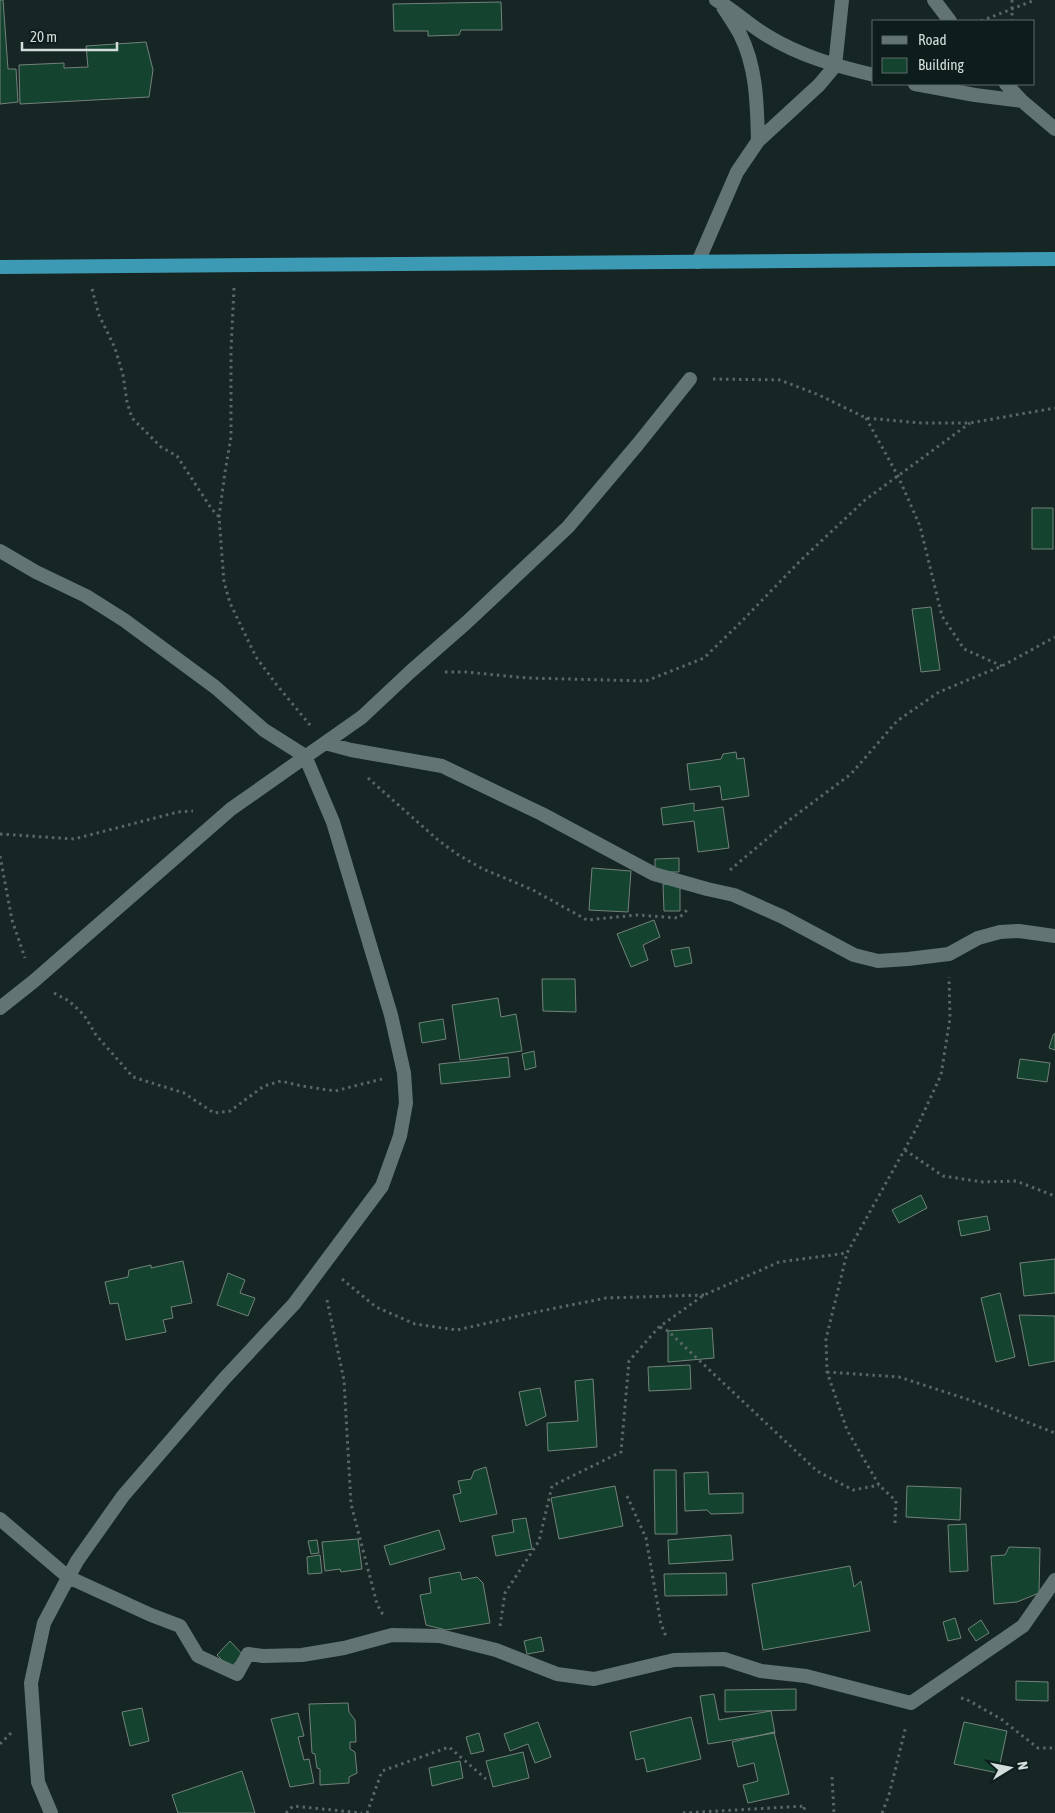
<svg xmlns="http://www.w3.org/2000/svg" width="1055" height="1813" viewBox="0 0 1055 1813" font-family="'Asap Condensed',sans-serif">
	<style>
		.building { fill: #14432f; stroke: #73827a }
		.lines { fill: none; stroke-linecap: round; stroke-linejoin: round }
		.path { stroke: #596766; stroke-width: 3; stroke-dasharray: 2.5 4; stroke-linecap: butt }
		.minor { stroke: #627473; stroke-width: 14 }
		.trunk { stroke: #3d9ab4; stroke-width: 14 }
	</style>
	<rect width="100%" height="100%" fill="#162625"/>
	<path class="building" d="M0 0H3L8 69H16L18 102 0 104Z
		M501 2 502 30H461L459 35 428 36V31H394L393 4Z
		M146 42 153 70 149 97 20 104 19 65 64 63V68L88 67 86 46Z
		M1032 508H1053V549H1032Z
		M931 607 940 670 921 672 912 609Z
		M736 752 737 759 744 758 749 796 722 800 720 786 690 790 687 764 721 759 723 754Z
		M694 803V811L723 807 729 848 698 852 694 821 663 825 661 808Z
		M679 858V872H655V859Z
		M592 868 631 871 628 912 589 910Z
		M663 884 680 885V911H664Z
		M654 920 660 937 643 945 648 960 631 967 617 934Z
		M689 947 692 963 675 967 671 950Z
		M542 979H575L576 1012 543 1011Z
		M498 998 501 1017 516 1014 522 1051 460 1060 452 1005Z
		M443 1019 446 1039 422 1043 419 1023Z
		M1055 1033V1050L1049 1048 1053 1035Z
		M534 1051 536 1067 525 1070 522 1054Z
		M508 1057 510 1077 441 1084 439 1064Z
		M1020 1059 1050 1063 1047 1082 1017 1078Z
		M921 1195 927 1208 899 1223 892 1210Z
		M987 1216 990 1230 961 1236 958 1221Z
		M1055 1259V1293L1024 1296 1020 1263Z
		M183 1261 192 1303 171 1307 173 1318 163 1320 166 1332 126 1340 118 1303 110 1304 105 1282 128 1277 129 1270 151 1265V1268Z
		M228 1273 245 1280 240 1293 255 1298 248 1316 217 1305Z
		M1000 1293 1015 1357 996 1362 981 1298Z
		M1019 1315 1055 1316V1361L1029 1366Z
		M712 1328 714 1358 668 1362V1331Z
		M690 1365 691 1389 649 1391 648 1367Z
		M593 1379 597 1447 548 1451 547 1423 578 1421 575 1381Z
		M540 1388 546 1416 526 1426 519 1392Z
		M486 1467 497 1514 460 1522 453 1495 461 1493 458 1481 471 1479 474 1471Z
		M654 1470H676L677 1534H655Z
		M708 1472 709 1494 743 1493V1513L711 1514 707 1510 685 1511 684 1473Z
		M615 1486 623 1526 559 1539 551 1498Z
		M907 1486 961 1488 960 1520 906 1517Z
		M526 1518 532 1549 496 1556 492 1536 514 1532 512 1520Z
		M966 1524 968 1571 950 1572 948 1525Z
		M439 1530 445 1549 390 1565 384 1546Z
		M731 1535 733 1560 669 1564 668 1540Z
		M358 1539 362 1569 341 1572 340 1569 325 1571 322 1542Z
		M317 1540 319 1553 311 1554 308 1541Z
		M1009 1547 1040 1548 1039 1593 1017 1602 994 1604 991 1556 1005 1555Z
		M320 1555 322 1573 308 1574 307 1557Z
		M850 1566 854 1587 861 1581 870 1631 763 1650 752 1584Z
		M460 1572 462 1580 477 1577 483 1583 490 1623 446 1630 426 1625 420 1595 431 1593 429 1578Z
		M726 1573 727 1595 665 1596 664 1574Z
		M955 1618 961 1638 948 1641 943 1622Z
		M981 1620 989 1633 976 1641 968 1629Z
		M541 1637 544 1651 527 1654 524 1641Z
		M230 1641 243 1655 230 1668 217 1655Z
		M1016 1681 1048 1682V1701L1016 1700Z
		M796 1689V1710L725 1712V1690Z
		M714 1694 719 1720 771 1711 775 1733 708 1744 700 1696Z
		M348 1703 349 1712 355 1720 356 1742H350V1749L355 1752 357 1773 349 1777V1783L320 1785V1769L317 1768 315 1754 312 1753 309 1704Z
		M142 1708 149 1741 130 1746 122 1712Z
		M298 1713 304 1736 298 1737 304 1760 309 1759 314 1783 290 1787 271 1719Z
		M691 1717 701 1759 647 1772 644 1758 636 1760 630 1732Z
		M538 1722 551 1757 535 1763 528 1744 510 1751 504 1734Z
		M964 1722 1007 1731 998 1773 954 1764Z
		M774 1732 789 1794 748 1803 743 1785 758 1781 754 1763 738 1767 732 1742Z
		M479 1733 484 1751 471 1754 466 1737Z
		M523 1752 529 1778 493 1787 486 1761Z
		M460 1761 463 1778 432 1786 429 1768Z
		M242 1771 255 1813H178L172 1795Z"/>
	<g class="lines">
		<path class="path" d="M1012 0V21
			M981 21 1035 0
			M234 288 231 350V437L225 472 219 517 224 582 230 603 256 657 276 684 310 725
			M92 289 99 315 115 348 123 375 127 402 132 418 161 447 177 456 211 508 219 517
			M713 379 780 380 819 395 866 418 921 423H970L1055 408
			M866 418 898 476 920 526 942 616 964 649 1002 666
			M445 672H466L527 678 646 681 704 658 741 622 801 560 865 500 970 423
			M368 778 438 840 457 854 483 869 533 890 587 920 637 915 679 918 689 908
			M0 834 74 839 178 812 193 811
			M0 856 12 920 25 958
			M730 870 788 821 851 774 897 721 939 692 1002 666 1055 637
			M54 993 69 1001 84 1015 96 1035 133 1077 184 1093 214 1113 230 1111 264 1086 281 1081 302 1086 335 1091 382 1079
			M905 1150 943 1176 983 1182 1016 1181 1055 1196
			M342 1279 376 1307 415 1324 457 1330 536 1312 606 1298 704 1295
			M327 1300 344 1380 351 1504 377 1604 383 1615
			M660 1327 668 1331 817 1471 853 1490 879 1485
			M827 1372 899 1377 970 1400 1055 1433
			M627 1496 646 1538 661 1624 667 1639
			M895 1523 896 1501 879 1485 847 1430 827 1372 826 1339 847 1253 916 1129 941 1075 950 1018 949 977
			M500 1626 505 1593 539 1541 552 1486 621 1452 629 1361 659 1327 704 1295 779 1262 847 1253
			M961 1698 966 1699 1001 1719 1038 1748H1055
			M0 1744 12 1732
			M832 1777 834 1813
			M286 1813 293 1806 362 1813
			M367 1813 382 1771 449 1747 486 1779
			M683 1813 805 1806 803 1813
			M882 1813 889 1795 906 1726"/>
		<path class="minor" d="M716 0C734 10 749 25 766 35 800 56 836 66 874 75
			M934 0 950 21
			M723 7C729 16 735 25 740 34 757 68 757 105 758 141
			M915 84 975 95 1022 101
			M1006 84 1022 101 1055 129
			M698 262 737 172 758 141 819 85 835 66 842 0
			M0 551 36 572 86 596 124 620 215 687 264 730 305 756 333 822 391 1015 404 1073 406 1103 400 1136 382 1186 294 1304 224 1379 123 1496 77 1561 44 1623 31 1683 38 1782 51 1813
			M325 743 351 750 442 766 542 814 654 874 707 889 734 895 783 917 854 955 878 961 908 959 949 954 978 938 1000 932 1019 931 1055 936
			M0 1008 34 981 231 809 362 717 410 672 466 623 568 527 638 444 690 379
			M0 1519 68 1577 151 1615 180 1626 198 1656 237 1674 248 1654 263 1656 302 1655 344 1648 392 1635 440 1636 496 1650 557 1674 594 1679 674 1660 724 1659 761 1671 806 1676 911 1703 1023 1626 1055 1580"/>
		<path class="trunk" d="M0 267 1055 259"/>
	</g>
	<rect x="872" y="20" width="162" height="65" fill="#0d1d1c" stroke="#5c6a69"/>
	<rect x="882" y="36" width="25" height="8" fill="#627473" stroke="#5c6a69"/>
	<text x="918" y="45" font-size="15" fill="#d3dddc">Road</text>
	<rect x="882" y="58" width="25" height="15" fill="#14432f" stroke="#5c6a69"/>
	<text x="918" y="70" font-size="15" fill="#d3dddc">Building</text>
	<g transform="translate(1010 1768) rotate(80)" stroke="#0d1d1c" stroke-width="4" paint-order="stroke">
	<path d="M0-4L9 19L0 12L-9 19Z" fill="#d3dddc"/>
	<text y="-8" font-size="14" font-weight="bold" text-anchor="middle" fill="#d3dddc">N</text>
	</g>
	<path d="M22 42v8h95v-8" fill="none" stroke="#d3dddc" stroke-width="2.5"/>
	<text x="30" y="42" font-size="15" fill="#d3dddc" stroke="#0d1d1c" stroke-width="4" paint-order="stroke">20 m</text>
</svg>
